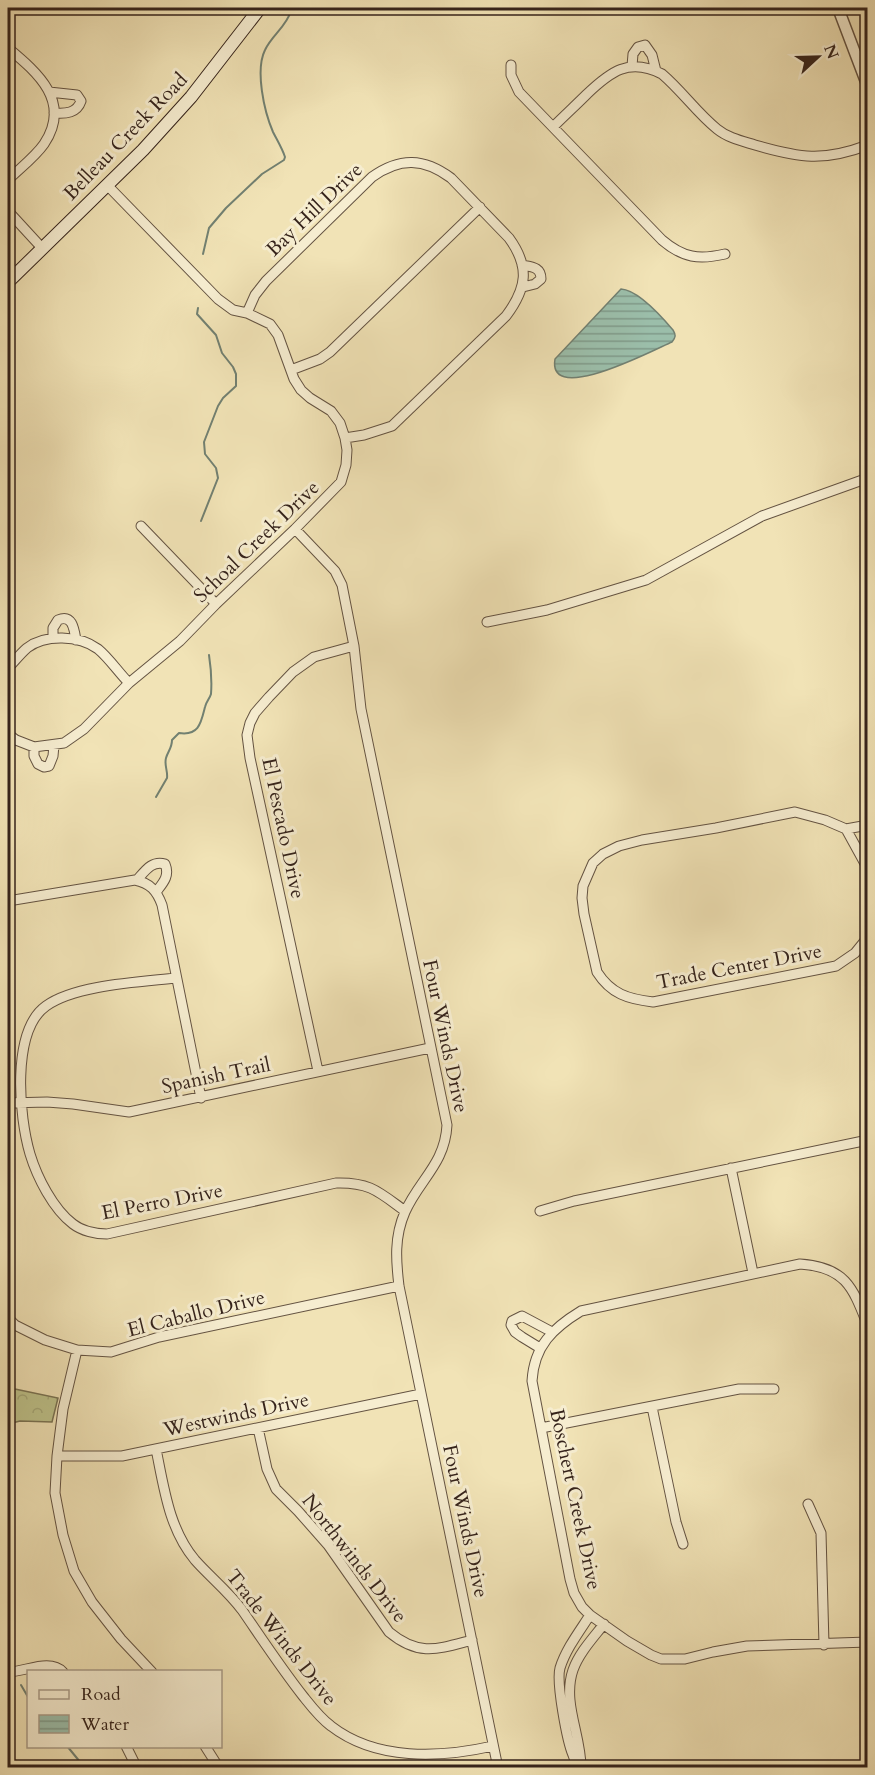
<svg xmlns="http://www.w3.org/2000/svg" width="875" height="1775" viewBox="0 0 875 1775" font-family="Cardo,serif">
	<style>
		.park { fill: url(#park-crowns); stroke: #7a7353; stroke-width: 1.5 }
		.water { fill: url(#water-rules); stroke: #728071; stroke-width: 1.5 }
		.lines { fill: none; stroke-linecap: round; stroke-linejoin: round }
		.stream { stroke: #728071; stroke-width: 2 }
		.minor-casing { stroke: #645342; stroke-width: 11 }
		.tertiary-casing { stroke: #645342; stroke-width: 13 }
		.secondary-casing { stroke: #35231b; stroke-width: 14 }
		.minor { stroke: #f6edd0; stroke-width: 9 }
		.tertiary { stroke: #f6edd0; stroke-width: 10 }
		.secondary { stroke: #f6edd0; stroke-width: 12 }
		.labels { text-anchor: middle; stroke-width: 6; stroke-linejoin: round; paint-order: stroke }
		.street-label { font-size: 20px; fill: #35231b; stroke: #f6edd0 }
	</style>
	<defs>
		<pattern id="park-crowns" width="20" height="18" patternUnits="userSpaceOnUse" patternTransform="scale(1.5)"><rect width="20" height="18" fill="#bec38b"/><path d="M2 6a3 3 0 1 1 6 0M12 15a3 3 0 1 1 6 0" fill="none" stroke="#a4a777"/></pattern>
		<pattern id="water-rules" width="6" height="5" patternUnits="userSpaceOnUse" patternTransform="scale(1.5)"><rect width="6" height="5" fill="#9bbeaa"/><path d="M0 2.5h6" fill="none" stroke="#7f9a8a"/></pattern>
	</defs>
	<rect width="100%" height="100%" fill="#f1e3b6"/>
	<filter id="stains"><feTurbulence type="fractalNoise" baseFrequency=".00333" numOctaves="4"/><feColorMatrix values="0 0 0 0 .2 0 0 0 0 .09 0 0 0 0 .02 0 0 0 .5 -.17"/></filter>
	<radialGradient id="worn" r=".72"><stop offset=".6" stop-color="#630" stop-opacity="0"/><stop offset="1" stop-color="#630" stop-opacity=".3"/></radialGradient>
	<path class="park" d="M8 1386 15 1389 58 1398 52 1422 20 1421 8 1424Z"/>
	<path class="water" d="M621 289C638 290 662 317 673 330 676 335 676 337 672 342 657 348 547 407 555 359Z"/>
	<g class="lines">
		<path class="stream" d="M265 8C277 13 292 13 305 8
			M203 254 209 228 226 208 262 174 284 160 285 157C282 148 277 140 273 132 264 111 255 70 265 50 272 35 286 27 291 11
			M198 308 197 314 216 335 222 353 233 367 236 374V386L223 398 218 406 204 442 205 454 216 468 218 478 201 521
			M156 797 167 778C168 771 164 765 166 758 168 751 172 748 172 740L179 733C199 736 201 723 205 707 206 702 210 698 211 694 212 681 211 668 209 655
			M21 1685 28 1697
			M67 1746 85 1768"/>
		<defs>
			<path id="minor" d="M8 48C38 73 72 102 44 144 35 157 19 169 8 180
				M511 65V75L519 92 662 240C683 258 699 260 725 254
				M632 66 633 54 638 47 645 45 652 55 656 71
				M49 92 77 95 81 101C77 113 66 114 54 113
				M553 127C564 116 576 105 587 94 610 72 629 57 662 74 682 91 697 113 717 129 728 138 742 141 755 145 800 158 823 162 868 145
				M8 211 42 248
				M522 265C532 267 541 267 541 279L535 284 523 287
				M247 313 255 295 266 281 372 177C400 157 424 158 451 178L509 238C530 267 527 288 506 316L392 426 364 435 345 438
				M291 370 320 359 330 352 480 207
				M141 526 216 604
				M295 529 335 571 342 585 354 646 361 709 447 1125C445 1164 419 1180 405 1212 394 1237 396 1261 399 1286L498 1768
				M487 622 547 610 646 580 762 516 868 478
				M53 638V628L58 620C72 614 74 628 76 640
				M8 668C14 662 20 654 27 648 45 634 79 635 98 649 109 658 119 673 129 683
				M8 734 16 740 34 747 64 743 84 729 129 683 180 641 216 604 295 529 341 482 346 465 347 450 345 438 340 423 331 411 310 398 301 390 294 379 278 335 270 324 247 313 233 310 218 299 107 185
				M34 747V756L38 764 44 767 49 766 53 756 54 745
				M846 829 868 825
				M868 869 846 829 825 820 795 812 716 828 642 840 619 846 603 854 593 863 583 886 582 898 584 914 597 972C611 994 628 999 653 1002L836 966 855 953 868 937
				M137 880C145 871 152 860 165 864 170 876 163 883 156 892
				M8 901 135 880C150 883 157 891 162 905L201 1098
				M176 978C140 982 75 985 46 1006 11 1031 19 1117 30 1154 37 1177 53 1209 73 1224 82 1231 96 1234 107 1234L336 1183C370 1182 379 1192 405 1211
				M318 1071 250 758 247 735 250 723 255 713 269 697 293 672 314 657 354 646
				M8 1103 47 1102 73 1104 129 1112 430 1048
				M731 1168 753 1273
				M540 1211 574 1201 868 1140
				M8 1318 15 1325 45 1340 77 1350 111 1352 159 1337 399 1286
				M868 1326C853 1288 846 1267 800 1264L581 1311C553 1328 534 1346 532 1381L570 1579 574 1593 582 1607 590 1615 627 1641 651 1655 661 1659H685L713 1652 747 1646 868 1642
				M540 1348 522 1337 515 1332 511 1325 512 1321 522 1316 552 1332
				M77 1350 63 1409 57 1456 55 1493 63 1535 74 1571 92 1602 121 1639 152 1672
				M652 1407 676 1522 683 1544
				M258 1428 267 1469 276 1489 298 1511 328 1545 389 1632C419 1657 438 1649 472 1640
				M541 1428 739 1389H774
				M156 1449C164 1488 169 1529 195 1560 210 1577 228 1591 242 1610 262 1639 281 1668 303 1696 311 1706 320 1718 331 1726 376 1761 440 1758 493 1746
				M57 1456H122L421 1394
				M808 1504 821 1533 824 1645
				M8 1672C25 1672 50 1658 63 1672
				M126 1746 137 1768
				M205 1746 219 1768
				M8 1762 21 1768
				M581 1767C581 1735 562 1702 573 1670 579 1653 593 1638 604 1624
				M579 1768C577 1764 574 1759 573 1755 567 1741 556 1682 560 1668 566 1649 579 1632 590 1615
				M794 1768H853"/>
			<path id="tertiary" d="M838 8 868 87"/>
			<path id="secondary" d="M8 282 143 150 191 97 260 8"/>
		</defs>
		<use href="#minor" class="minor-casing"/>
		<use href="#tertiary" class="tertiary-casing"/>
		<use href="#secondary" class="secondary-casing"/>
		<use href="#minor" class="minor"/>
		<use href="#tertiary" class="tertiary"/>
		<use href="#secondary" class="secondary"/>
	</g>
	<g class="labels">
		<g class="street-label">
			<text transform="translate(125 136) rotate(-46)" y="7">Belleau Creek Road</text>
			<text transform="translate(314 209) rotate(-44)" y="7">Bay Hill Drive</text>
			<text transform="translate(256 541) rotate(-44)" y="7">Schoal Creek Drive</text>
			<text transform="translate(284 828) rotate(78)" y="7">El Pescado Drive</text>
			<text transform="translate(739 966) rotate(-11)" y="7">Trade Center Drive</text>
			<text transform="translate(446 1036) rotate(78)" y="7">Four Winds Drive</text>
			<text transform="translate(216 1075) rotate(-12)" y="7">Spanish Trail</text>
			<text transform="translate(162 1201) rotate(-11)" y="7">El Perro Drive</text>
			<text transform="translate(196 1313) rotate(-14)" y="7">El Caballo Drive</text>
			<text transform="translate(236 1414) rotate(-12)" y="7">Westwinds Drive</text>
			<text transform="translate(576 1499) rotate(78)" y="7">Boschert Creek Drive</text>
			<text transform="translate(466 1521) rotate(78)" y="7">Four Winds Drive</text>
			<text transform="translate(355 1558) rotate(52)" y="7">Northwinds Drive</text>
			<text transform="translate(282 1637) rotate(52)" y="7">Trade Winds Drive</text>
		</g>
	</g>
	<rect width="875" height="1775" fill="none" stroke="#f1e3b6" stroke-width="30"/>
	<rect x="9" y="9" width="857" height="1757" fill="none" stroke="#35231b" stroke-width="3"/>
	<rect x="15" y="15" width="845" height="1745" fill="none" stroke="#35231b" stroke-width="1.5"/>
	<rect x="27" y="1670" width="195" height="78" fill="#f6edd0" stroke="#a99c88" stroke-width="1.5"/>
	<rect x="39" y="1690" width="30" height="9" fill="#f6edd0" stroke="#a99c88" stroke-width="1.5"/>
	<text x="81" y="1700" font-size="18" fill="#35231b">Road</text>
	<rect x="39" y="1715" width="30" height="18" fill="url(#water-rules)" stroke="#a99c88" stroke-width="1.5"/>
	<text x="81" y="1730" font-size="18" fill="#35231b">Water</text>
	<g transform="translate(818 57) rotate(68)" stroke="#f6edd0" stroke-width="4.5" paint-order="stroke">
	<path d="M0-4.5L10 22L0 15L-10 22Z" fill="#35231b"/>
	<text y="-9" font-size="16" font-weight="bold" text-anchor="middle" fill="#35231b">N</text>
	</g>
	<rect width="100%" height="100%" filter="url(#stains)"/>
	<rect width="100%" height="100%" fill="url(#worn)"/>
</svg>
